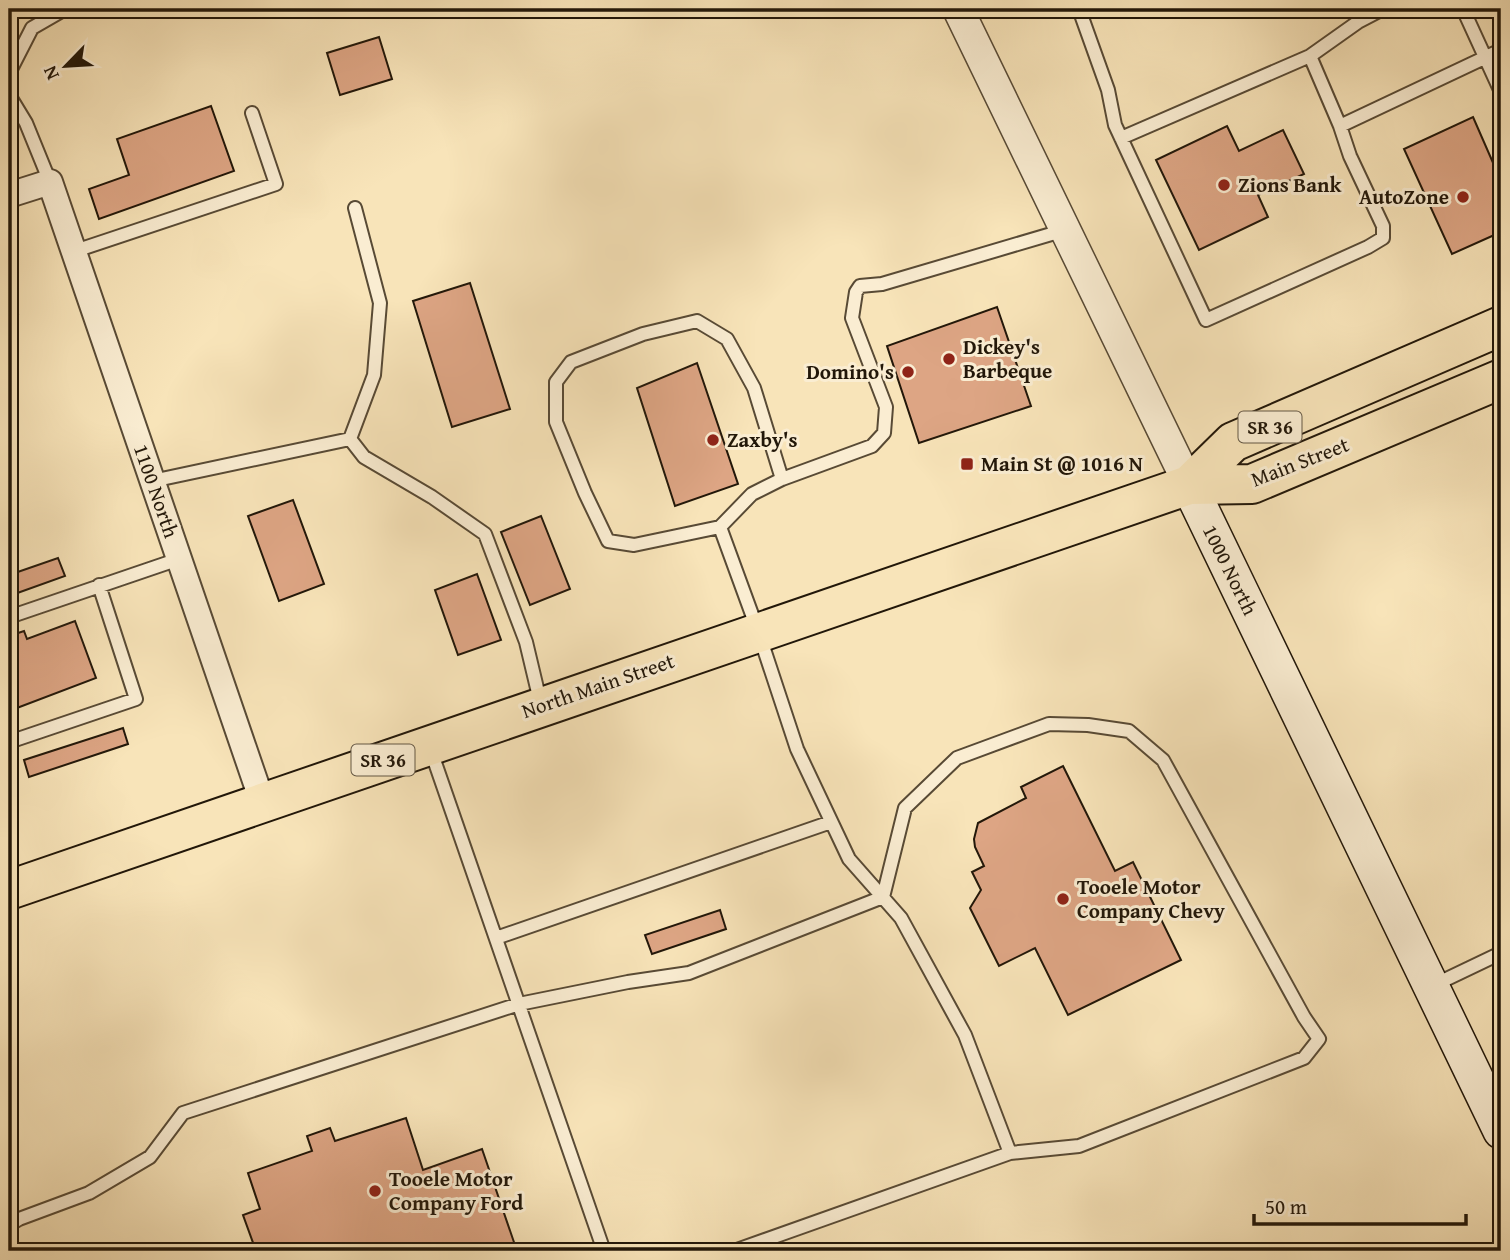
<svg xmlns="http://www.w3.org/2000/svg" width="1510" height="1260" viewBox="0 0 1510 1260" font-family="'Gentium Book Plus',serif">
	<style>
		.building { fill: #dda584; stroke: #221709; stroke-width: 2 }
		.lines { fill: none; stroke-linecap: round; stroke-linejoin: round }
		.service-casing { stroke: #584a35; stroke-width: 16 }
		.minor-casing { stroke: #584a35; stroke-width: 28 }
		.tertiary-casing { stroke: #584a35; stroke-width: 33 }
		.secondary-casing { stroke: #221709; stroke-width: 38 }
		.trunk-casing { stroke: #221709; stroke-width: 42 }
		.service { stroke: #faedd2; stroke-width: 12 }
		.minor { stroke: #faedd2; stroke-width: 24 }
		.tertiary { stroke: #faedd2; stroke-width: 30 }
		.secondary { stroke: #faedd2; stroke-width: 35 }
		.trunk { stroke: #f8e4b9; stroke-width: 38 }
		.poi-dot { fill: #8f2418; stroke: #faedd2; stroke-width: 2.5 }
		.labels { text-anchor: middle; stroke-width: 6; stroke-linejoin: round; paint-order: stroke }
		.shield { fill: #faedd2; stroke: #635745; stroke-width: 2 }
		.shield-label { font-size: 19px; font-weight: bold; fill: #221709 }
		.poi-label { font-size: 21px; font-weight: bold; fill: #221709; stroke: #faedd2; text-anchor: start }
		.street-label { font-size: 21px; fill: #221709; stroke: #faedd2 }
	</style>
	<rect width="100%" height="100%" fill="#f8e4b9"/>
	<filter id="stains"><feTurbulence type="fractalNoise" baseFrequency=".00286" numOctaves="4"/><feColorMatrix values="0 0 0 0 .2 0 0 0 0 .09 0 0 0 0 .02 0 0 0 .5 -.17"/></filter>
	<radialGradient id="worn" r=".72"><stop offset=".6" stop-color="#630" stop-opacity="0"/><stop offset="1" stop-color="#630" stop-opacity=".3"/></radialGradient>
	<path class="building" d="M379 37 392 79 340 95 327 53Z
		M211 106 234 171 99 219 89 189 129 175 117 139Z
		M1473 117 1501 181V232L1452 254 1404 149Z
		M1227 126 1239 151 1283 130 1304 174 1258 195 1268 217 1199 250 1156 160Z
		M470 283 510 409 452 427 413 301Z
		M997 307 1031 406 919 443 887 346Z
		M9 315H18L9 412Z
		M697 363 738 484 675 506 637 388Z
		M293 500 324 584 279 601 248 516Z
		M541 516 570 589 530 605 501 532Z
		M58 558 65 576 9 596V575Z
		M477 574 501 640 458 655 435 590Z
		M75 621 96 678 9 711V636L24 631 27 639Z
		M123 728 128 744 29 777 24 760Z
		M1063 766 1115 871 1133 862 1181 960 1068 1015 1035 948 999 966 970 908 981 890 972 872 984 866 975 847 974 839 978 823 1026 798 1021 787Z
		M720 910 726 929 652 954 645 935Z
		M406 1118 423 1170 482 1149 517 1251H256L243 1215 260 1209 248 1173 312 1151 307 1136 330 1128 335 1141Z"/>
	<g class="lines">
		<defs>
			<path id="service" d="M1079 9 1108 90 1115 125 1206 320 1368 247 1383 238V226L1350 156 1340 126 1501 50
				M1463 9 1501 92
				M1310 56 1340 126
				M9 73 32 28 65 9
				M9 95 26 123 50 182
				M1121 138 1310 56 1358 22 1383 9
				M75 251 276 184 252 113
				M350 439 374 375 380 303 355 208
				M152 481 350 439 364 457 432 497 485 534 526 642 541 705
				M720 527 634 545 608 541 585 493 556 422V382L571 362 643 334 697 321 727 339 754 388 782 479
				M9 617 179 559
				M9 742 136 699 99 585
				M431 751 604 1251
				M496 938 831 822
				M1432 986 1501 953
				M9 1225 19 1219 89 1193 150 1157 183 1113 519 1004 628 982 689 973 883 897 905 808 957 758 1049 724 1088 725 1129 731 1163 760 1304 1017 1319 1039 1304 1058 1079 1146 1010 1153
				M734 1251 1010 1153 965 1035 901 918 849 859 797 749 758 631 720 527 752 494 782 479 872 446 884 433 886 407 852 318 856 292 860 286 882 284 1065 230"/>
			<path id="minor" d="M9 195 50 182 262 801"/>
			<path id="tertiary" d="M958 9 1189 485"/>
			<path id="secondary" d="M1189 485 1501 1131"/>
			<path id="trunk" d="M1189 485 1233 442 1501 326
				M9 890 1189 485 1252 484 1501 379"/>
		</defs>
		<use href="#service" class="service-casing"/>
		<use href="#minor" class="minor-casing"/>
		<use href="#tertiary" class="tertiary-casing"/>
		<use href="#secondary" class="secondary-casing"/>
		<use href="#trunk" class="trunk-casing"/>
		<use href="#service" class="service"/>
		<use href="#minor" class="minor"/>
		<use href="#tertiary" class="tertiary"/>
		<use href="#secondary" class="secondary"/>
		<use href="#trunk" class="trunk"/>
	</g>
	<g class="poi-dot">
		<circle cx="1224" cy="185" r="7"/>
		<circle cx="1463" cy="197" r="7"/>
		<circle cx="949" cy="359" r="7"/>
		<circle cx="908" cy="372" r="7"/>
		<circle cx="713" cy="440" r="7"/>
		<rect x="960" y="457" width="14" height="14" rx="3.5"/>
		<circle cx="1063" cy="899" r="7"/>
		<circle cx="375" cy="1191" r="7"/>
	</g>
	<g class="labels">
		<g class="shield">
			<rect x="1238.5" y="411.5" width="63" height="31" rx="5"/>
			<rect x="351.5" y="744.5" width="63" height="31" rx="5"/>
		</g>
		<g class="shield-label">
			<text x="1270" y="434">SR 36</text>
			<text x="383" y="767">SR 36</text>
		</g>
		<g class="poi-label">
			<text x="1238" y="192">Zions Bank</text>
			<text x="1449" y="204" text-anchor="end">AutoZone</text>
			<text x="963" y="354">Dickey's<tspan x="963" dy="24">Barbeque</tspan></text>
			<text x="894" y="379" text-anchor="end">Domino's</text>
			<text x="727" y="447">Zaxby's</text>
			<text x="981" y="471">Main St @ 1016 N</text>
			<text x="1077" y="894">Tooele Motor<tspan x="1077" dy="24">Company Chevy</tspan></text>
			<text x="389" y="1186">Tooele Motor<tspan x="389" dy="24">Company Ford</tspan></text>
		</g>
		<g class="street-label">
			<text transform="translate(1300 462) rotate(-21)" y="7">Main Street</text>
			<text transform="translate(156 491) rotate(71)" y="7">1100 North</text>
			<text transform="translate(1230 570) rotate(64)" y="7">1000 North</text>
			<text transform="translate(598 686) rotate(-19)" y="7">North Main Street</text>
		</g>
	</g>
	<rect width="1510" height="1260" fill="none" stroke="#f8e4b9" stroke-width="35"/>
	<rect x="10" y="10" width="1489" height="1239" fill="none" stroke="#221709" stroke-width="3.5"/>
	<rect x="18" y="18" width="1475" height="1225" fill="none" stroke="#221709" stroke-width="2"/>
	<g transform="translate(66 66) rotate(245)" stroke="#faedd2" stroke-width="5" paint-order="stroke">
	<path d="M0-5L12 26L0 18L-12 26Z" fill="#221709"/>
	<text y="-10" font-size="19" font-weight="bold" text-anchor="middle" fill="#221709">N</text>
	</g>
	<path d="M1254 1214v10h212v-10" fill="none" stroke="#221709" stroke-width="3.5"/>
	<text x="1265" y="1214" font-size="21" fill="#221709" stroke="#faedd2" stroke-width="5" paint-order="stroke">50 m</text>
	<rect width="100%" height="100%" filter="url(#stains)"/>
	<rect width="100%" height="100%" fill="url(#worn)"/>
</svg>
